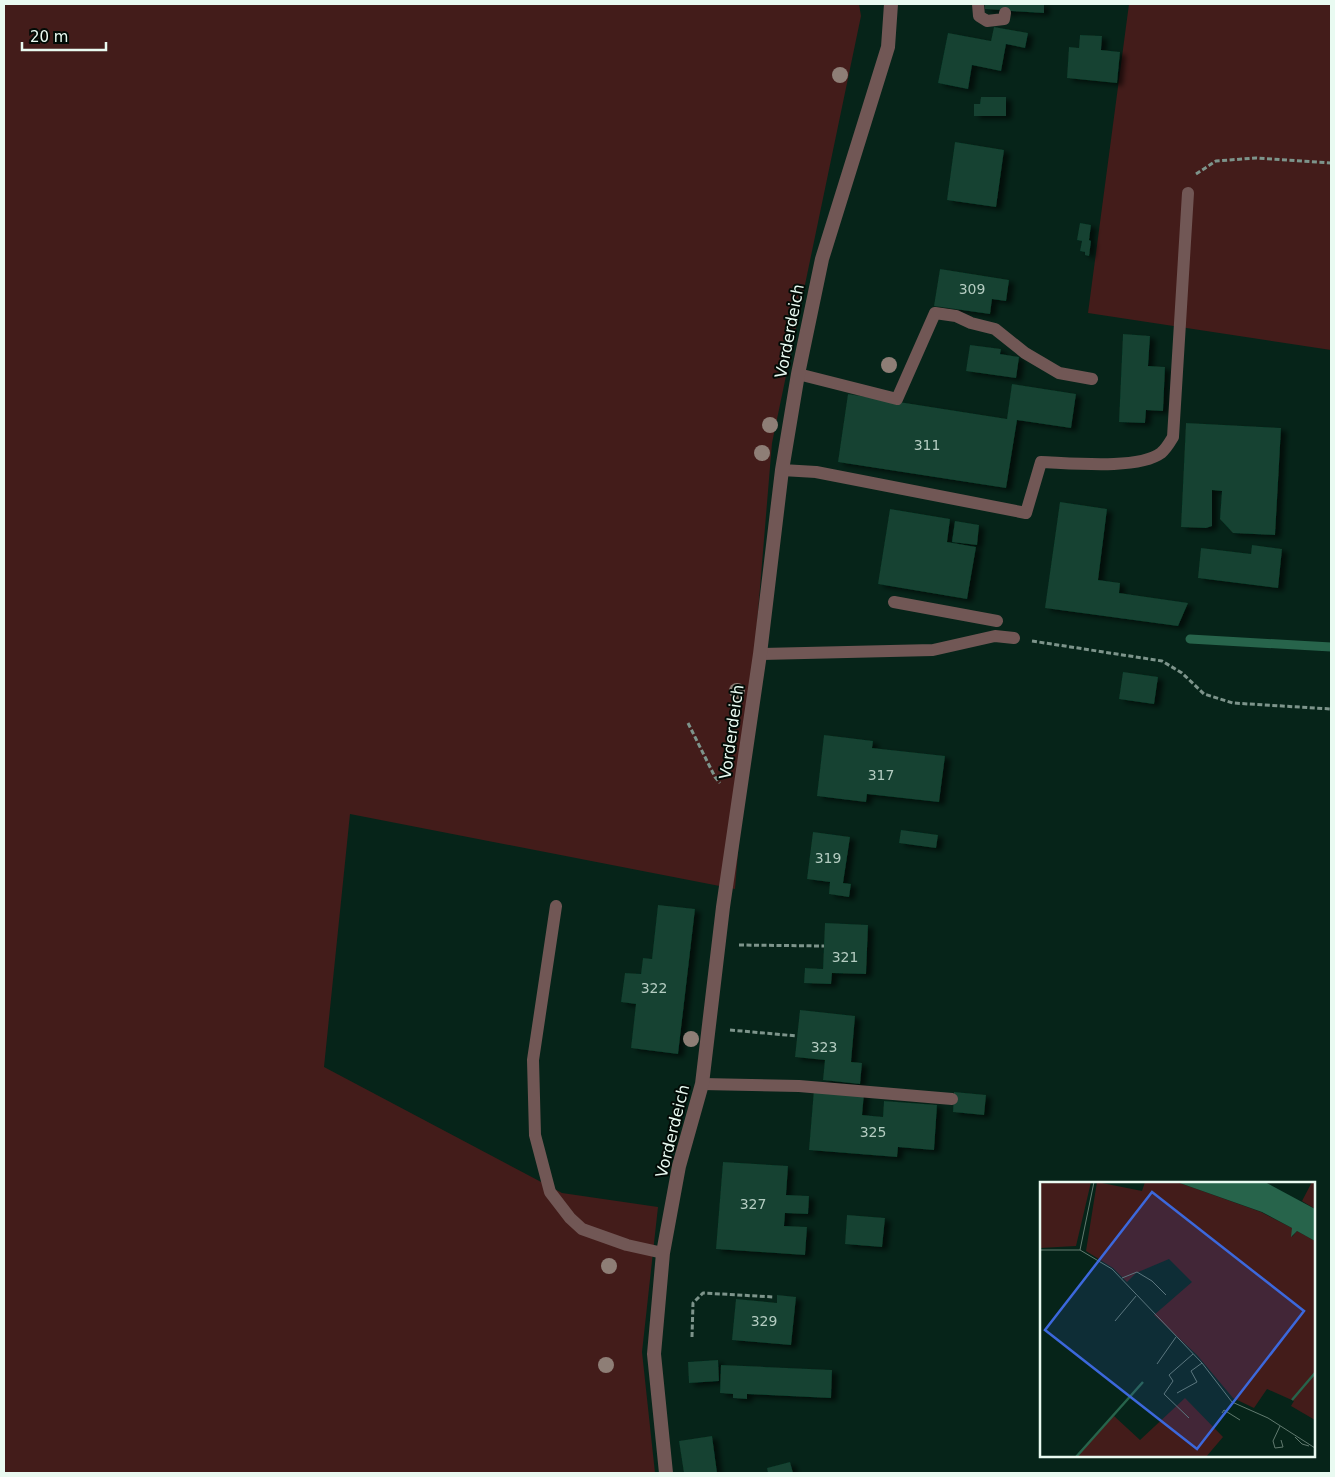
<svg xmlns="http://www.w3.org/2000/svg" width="1335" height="1477" viewBox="0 0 1335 1477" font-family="'DejaVu Sans',sans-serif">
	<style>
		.green { fill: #431c1a }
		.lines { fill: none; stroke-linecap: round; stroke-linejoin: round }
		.stream { stroke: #27644b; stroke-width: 9 }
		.building { fill: #134230; filter: url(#shadow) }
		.path { stroke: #7d948b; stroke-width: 3; stroke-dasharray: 5 2.5; stroke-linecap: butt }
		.service { stroke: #715755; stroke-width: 12 }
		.tertiary { stroke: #715755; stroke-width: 14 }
		.tree { fill: #8e7e76 }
		.labels { text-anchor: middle; stroke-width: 4; stroke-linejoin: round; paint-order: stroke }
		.number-label { font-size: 14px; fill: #b4ccc1 }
		.street-label { font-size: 16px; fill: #e9faf1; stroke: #020b06 }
		.inset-river { fill: none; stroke: #27644b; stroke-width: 2.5 }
		.inset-road { fill: none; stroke: #617a6f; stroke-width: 1 }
		.view { fill: #3c68dc; fill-opacity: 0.15; stroke: #3c68dc; stroke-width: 2.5 }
		.inset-edge { fill: none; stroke: #e9faf1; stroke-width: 2.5 }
	</style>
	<defs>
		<filter id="shadow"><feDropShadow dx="5.5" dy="3" stdDeviation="2.5" flood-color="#0009"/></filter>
	</defs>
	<rect width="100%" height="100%" fill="#062419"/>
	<path class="green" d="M4 4H859L861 16 772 443 735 889 350 814 324 1067 562 1193 658 1207 642 1352 655 1473H4Z
		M1129 4H1331V350L1088 313Z"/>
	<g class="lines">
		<path class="stream" d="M1190 639 1331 647"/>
	</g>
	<path class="building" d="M985 4H1044V13L1011 11V14L1001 10 985 9Z
		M994 27 1028 33 1025 48 1006 44 1001 71 972 65 968 89 938 83 948 33 991 41Z
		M1080 35 1102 36 1101 50 1120 52 1117 83 1067 78 1069 47 1079 48Z
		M981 97H1006V116H974V104H980Z
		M955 142 1004 150 996 207 947 200Z
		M1080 223 1091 225 1089 240 1091 241 1089 256 1085 255V252L1080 251 1082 241 1077 240Z
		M940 269 1009 280 1006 301 992 299 990 314 934 306Z
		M1123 334 1150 336 1148 366 1165 367 1163 411 1146 410 1145 423 1119 422Z
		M970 345 1001 349 1000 354 1019 357 1016 378 966 371Z
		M1012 384 1076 394 1071 428 1017 420 1006 488 838 462 848 394 1007 419Z
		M1186 423 1281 428 1275 535 1233 533 1220 519 1222 491 1212 490V526L1206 528 1181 527Z
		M1060 502 1107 509 1098 580 1120 583 1119 593 1188 603 1178 626 1045 608Z
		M890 509 950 519 947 542 976 547 967 599 878 584Z
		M955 521 979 525 977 545 952 542Z
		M1252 545 1282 549 1278 588 1198 578 1201 548 1251 554Z
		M1123 672 1158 677 1154 704 1119 699Z
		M824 735 873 741 872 748 945 756 939 802 867 794 866 802 817 796Z
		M901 830 938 835 936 848 899 843Z
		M813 832 850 837 843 883 851 884 849 897 829 894 830 882 807 879Z
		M658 905 695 909 678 1054 631 1048 636 1004 621 1002 625 973 641 974 643 958 652 959Z
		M825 923 868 925 866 974 832 973 831 984 804 983 805 968 823 969Z
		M800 1010 855 1016 851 1062 862 1063 860 1084 823 1080 825 1060 795 1057Z
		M814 1089 864 1093 862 1115 883 1117 884 1101 937 1105 934 1150 898 1147 897 1157 809 1150Z
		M954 1092 986 1095 984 1115 953 1112Z
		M723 1162 788 1166 786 1195 809 1196 808 1214 785 1213 784 1226 807 1227 805 1255 716 1249Z
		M847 1215 885 1218 882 1247 845 1244Z
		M777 1295 796 1297 791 1345 732 1340 736 1299 777 1303Z
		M718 1360 719 1381 689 1383 688 1362Z
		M721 1365 832 1370 831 1398 747 1394V1399L733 1398V1394L720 1393Z
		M712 1436 717 1473H684L679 1441Z
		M790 1462 793 1473H768L767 1468Z"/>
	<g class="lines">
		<path class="path" d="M1196 174 1216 161 1256 158 1331 163
			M1032 641 1162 661 1182 673 1204 694 1233 703 1331 709
			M688 723 715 777 720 783
			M739 945 824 946
			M730 1030 797 1036
			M692 1337 693 1303 703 1293 774 1297"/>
		<path class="service" d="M978 4 979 16 987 21 1004 19 1005 13
			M798 374 897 399 935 313 956 316 971 323 995 329 1025 353 1059 373 1092 379
			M782 470 816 472 1026 513 1041 462C1070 463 1138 470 1161 453 1166 449 1170 442 1173 437L1188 193
			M894 602 997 621
			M760 654 933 650 995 636 1014 638
			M556 906 533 1060 535 1135 550 1192 570 1218 582 1229 627 1245 663 1253
			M702 1084 799 1086 952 1099"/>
		<path class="tertiary" d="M666 1473 654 1354 663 1253 679 1166 702 1084 723 907 760 654 782 470 798 374 822 259 888 47 891 4"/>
	</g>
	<g class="tree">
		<circle cx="840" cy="75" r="8"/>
		<circle cx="889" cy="365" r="8"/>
		<circle cx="770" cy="425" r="8"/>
		<circle cx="762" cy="453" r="8"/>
		<circle cx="737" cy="691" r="8"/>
		<circle cx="691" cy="1039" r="8"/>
		<circle cx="609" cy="1266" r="8"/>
		<circle cx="606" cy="1365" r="8"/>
	</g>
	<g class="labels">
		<g class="number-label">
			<text x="972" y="294">309</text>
			<text x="927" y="450">311</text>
			<text x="881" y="780">317</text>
			<text x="828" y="863">319</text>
			<text x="845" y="962">321</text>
			<text x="654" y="993">322</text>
			<text x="824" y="1052">323</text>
			<text x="873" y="1137">325</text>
			<text x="753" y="1209">327</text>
			<text x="764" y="1326">329</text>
		</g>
		<g class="street-label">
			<text transform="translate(789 331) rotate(-79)" y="6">Vorderdeich</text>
			<text transform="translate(731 732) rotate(-82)" y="6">Vorderdeich</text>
			<text transform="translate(672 1131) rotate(-76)" y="6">Vorderdeich</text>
		</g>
	</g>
	<g transform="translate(1040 1182)">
		<rect width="275" height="275" fill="#062419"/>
		<path d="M0 0H51L36 64 0 66ZM57 0 102 9 105 0H137L221 30 252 46V55L257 49 275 59V238L251 224 254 219 227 207 214 226 193 216 157 173 114 133 152 100 129 77 96 91 87 100 73 86 46 69ZM272 0H275V27L262 19ZM145 216 183 255 166 275H36L74 234 100 258Z" fill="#431c1a"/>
		<path d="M137 0H225L275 27V59L257 49 251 55 252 46 222 30Z" fill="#27644b"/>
		<path class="inset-river" d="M252 218 275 191M36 275 103 200"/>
		<path class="inset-road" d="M0 68H40L72 87 162 181 192 220 228 236 275 266M40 68 54 0M82 96 97 90 112 99 126 113M75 139 96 114M117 182 136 155M137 211 157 200 151 189 162 181M182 231 184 228 200 238M149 236 124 212 133 199 129 193 153 172M240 244 233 259 235 266 243 265 241 258M255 255 262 262 269 264"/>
		<path class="view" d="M112 10 264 129 157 267 5 148Z"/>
		<rect width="275" height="275" class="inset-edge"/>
	</g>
	<rect width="1335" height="1477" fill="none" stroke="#e9faf1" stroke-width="10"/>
	<path d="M22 42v8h84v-8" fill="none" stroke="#e9faf1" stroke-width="2.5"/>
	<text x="30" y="42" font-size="15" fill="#e9faf1" stroke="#020b06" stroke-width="4" paint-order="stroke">20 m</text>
</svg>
